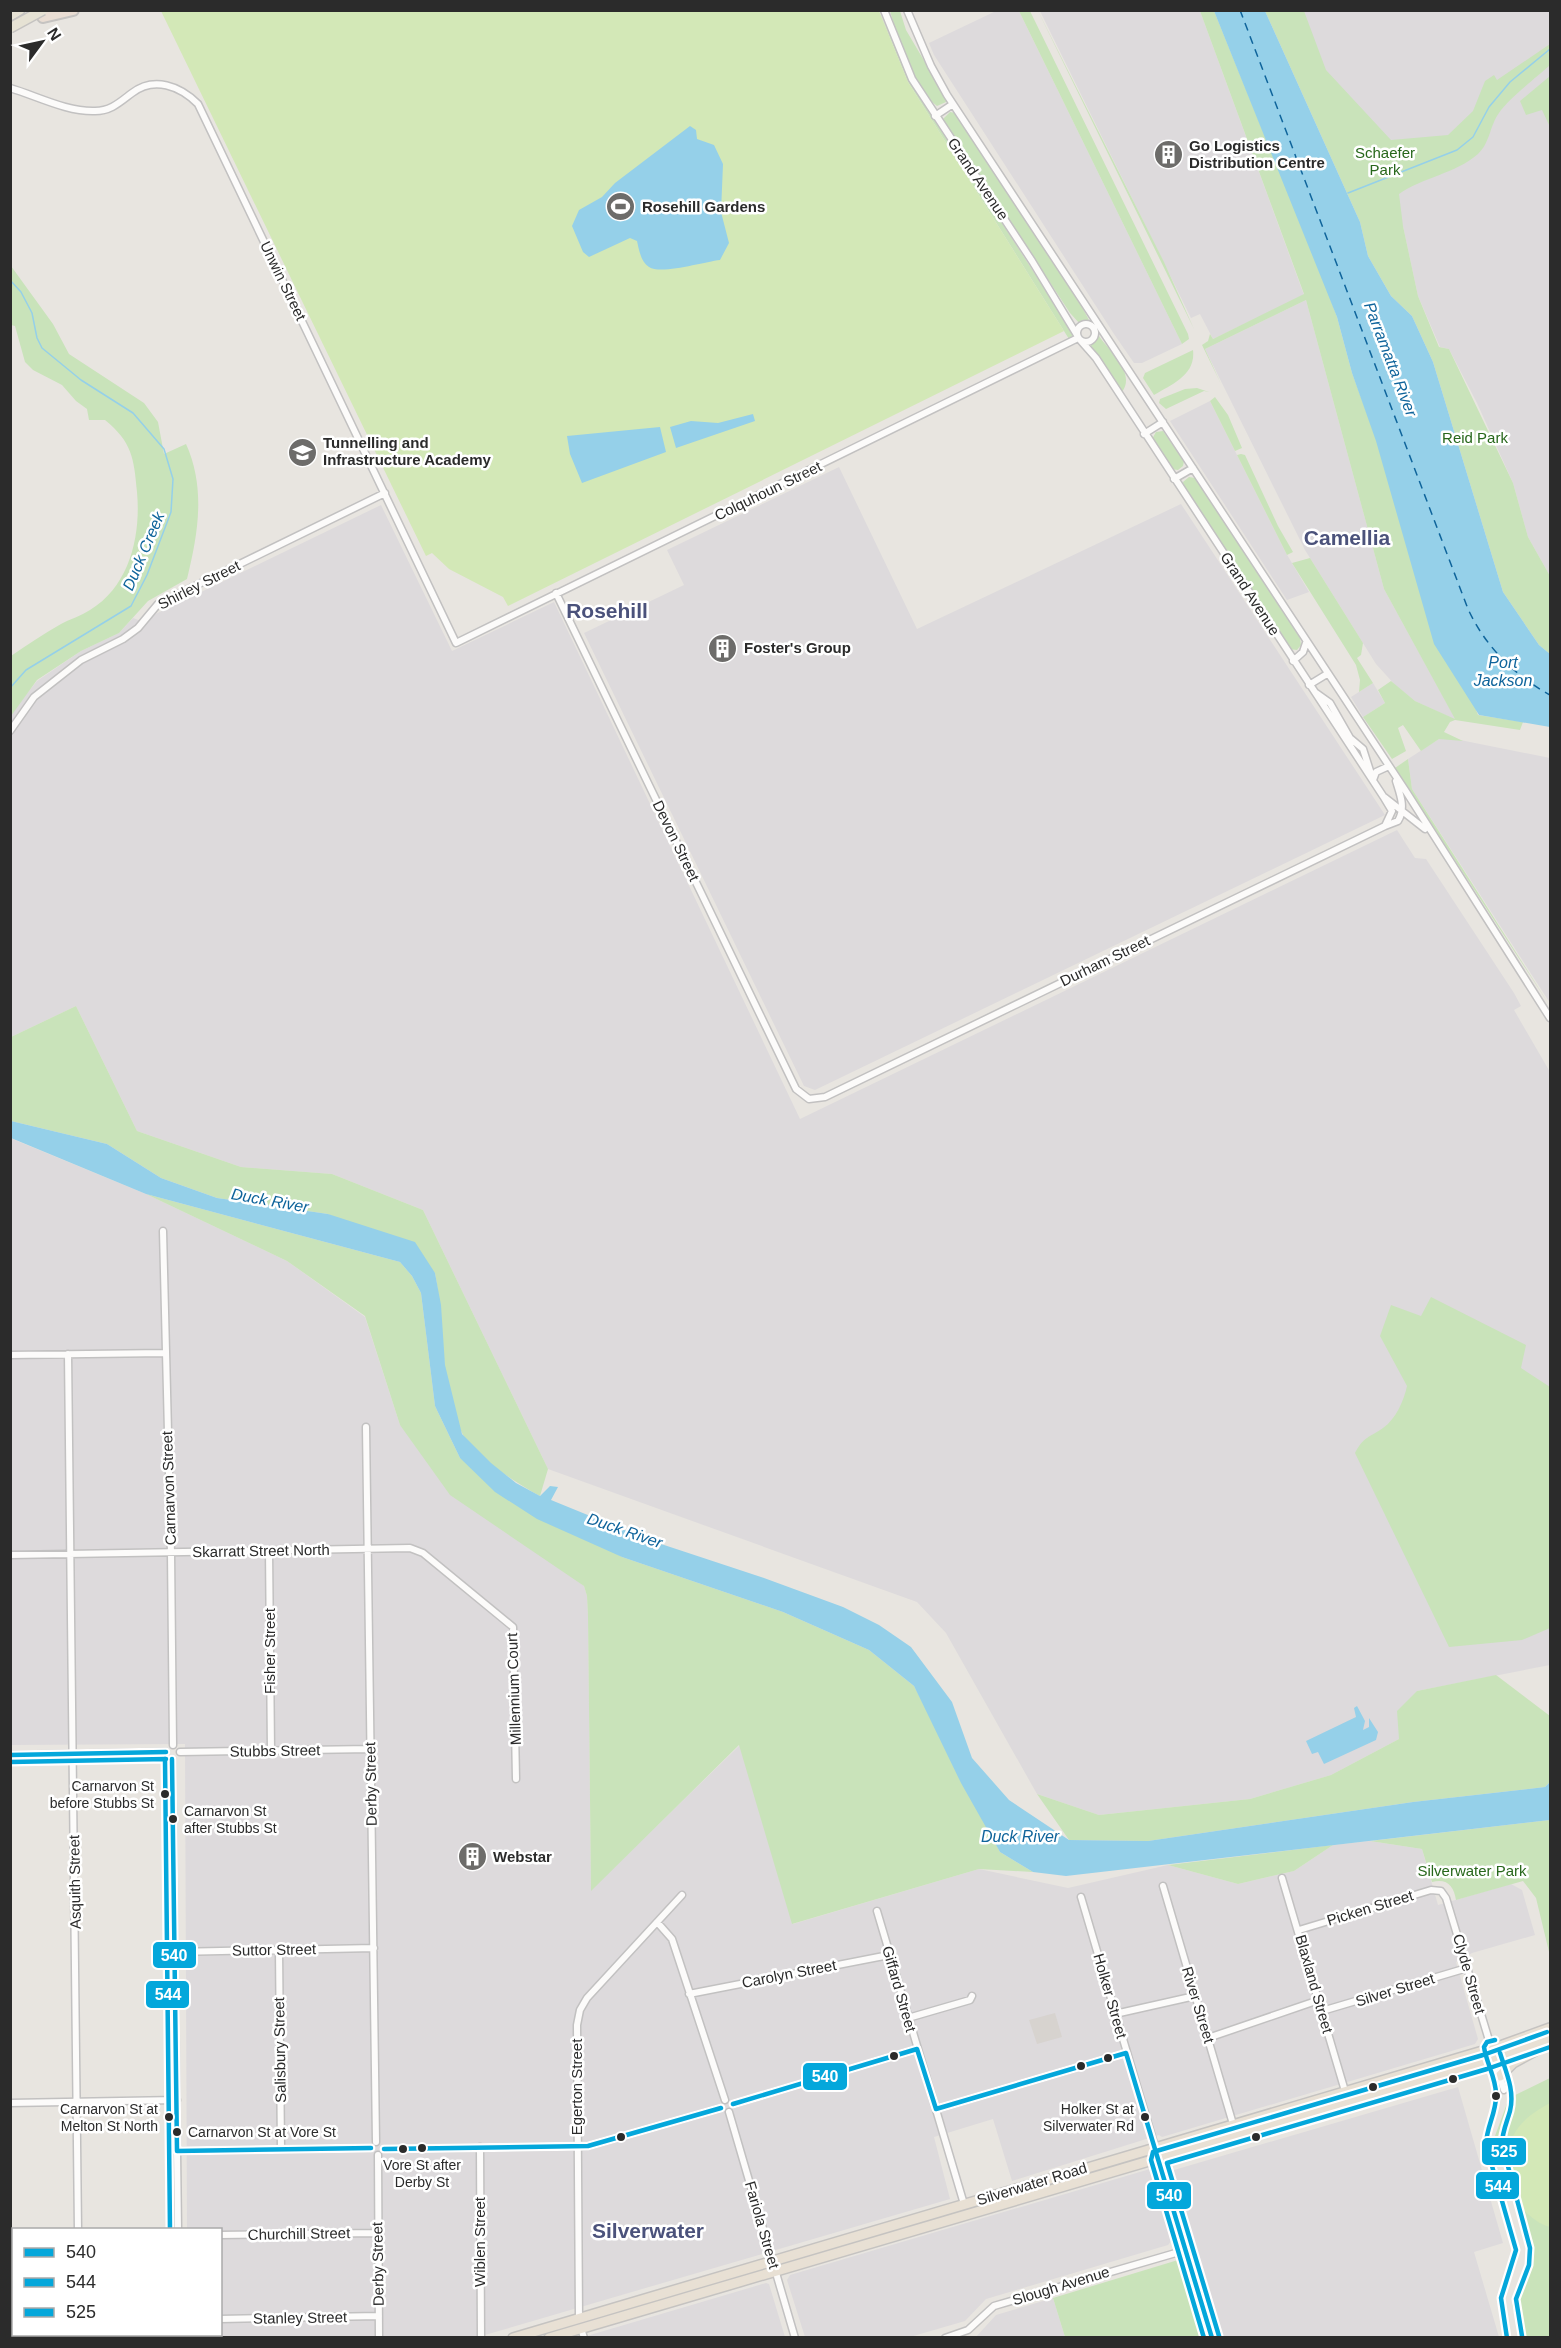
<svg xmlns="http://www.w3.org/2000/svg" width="1561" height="2348" viewBox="0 0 1561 2348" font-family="Arial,sans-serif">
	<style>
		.industrial { fill: #dddadc }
		.green { fill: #c9e3ba }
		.pitch { fill: #d3e8b7 }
		.plaza { fill: #d7d3cf }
		.water { fill: #95d0e9 }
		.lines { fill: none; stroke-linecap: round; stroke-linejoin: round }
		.stream { stroke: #95d0e9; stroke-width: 1.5 }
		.ferry { stroke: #0f649b; stroke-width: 1.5; stroke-dasharray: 8 6; stroke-linecap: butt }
		.minor-casing { stroke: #c2c1c1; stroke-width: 9 }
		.secondary-casing { stroke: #c2c1c1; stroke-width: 11 }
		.primary-casing { stroke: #c5c3c1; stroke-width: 12 }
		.trunk-casing { stroke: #c5c3c1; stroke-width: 12 }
		.motorway-casing { stroke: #c5c3c1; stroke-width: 14 }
		.minor { stroke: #fcfbfa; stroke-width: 6 }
		.secondary { stroke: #fcfbfa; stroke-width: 8 }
		.primary { stroke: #e6e2d4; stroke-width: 9 }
		.trunk { stroke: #e8e0d4; stroke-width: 9 }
		.motorway { stroke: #e9ddd3; stroke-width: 10 }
		.primary-bridge-casing { stroke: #c5c3c1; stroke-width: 12; stroke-linecap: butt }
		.primary-bridge { stroke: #e6e2d4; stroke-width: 9 }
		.bus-1-casing { stroke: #fff; stroke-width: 9 }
		.bus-2-casing { stroke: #fff; stroke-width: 9 }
		.bus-3-casing { stroke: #fff; stroke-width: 9 }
		.bus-1 { stroke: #04a7db; stroke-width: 4.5 }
		.bus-2 { stroke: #04a7db; stroke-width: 4.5 }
		.bus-3 { stroke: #04a7db; stroke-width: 4.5 }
		.bus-dot { fill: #2b2b2b; stroke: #fff; stroke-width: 2 }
		.labels { text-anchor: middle; stroke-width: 5; stroke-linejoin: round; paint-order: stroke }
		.bus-label { font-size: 14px; fill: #2b2b2b; stroke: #fff; text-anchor: end }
		.poi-label { font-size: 15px; font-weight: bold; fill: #2b2b2b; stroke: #fff; text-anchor: start }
		.park-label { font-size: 15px; fill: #27671b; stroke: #fff }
		.street-label { font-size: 15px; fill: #2b2b2b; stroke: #fff }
		.water-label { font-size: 16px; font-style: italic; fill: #0f649b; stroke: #fff }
		.district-label { font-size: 21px; font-weight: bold; fill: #4b527b; stroke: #fff }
		.line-badge { stroke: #fff; stroke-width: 2 }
		.badge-label { font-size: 16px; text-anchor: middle; font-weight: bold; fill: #fff }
	</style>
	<rect width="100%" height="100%" fill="#e8e5e0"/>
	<path class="industrial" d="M996 11H1019L1182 344 1142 363H1134L1114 334 934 55 929 43Z
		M1040 11H1200L1304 295 1213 339 1200 314 1191 318Z
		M1303 11H1550V576L1528 537 1513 483 1477 403 1449 349 1440 347 1418 296 1403 226 1324 71Z
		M1306 300 1384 589 1456 720 1415 701 1396 686 1376 664 1305 550 1205 349Z
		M1210 401 1286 553 1309 592 1287 600 1170 421Z
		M839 467 917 629 1181 504 1385 815 815 1090 804 1086 584 633 684 585 667 550Z
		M381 505 452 651 554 602 800 1119 1397 830 1415 858 1426 859 1514 993 1521 1006 1514 1010 1550 1072V1665L1417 1691 1399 1739 1331 1775 1250 1799 1099 1815 1037 1794 946 1633 917 1602 548 1469 423 1210 332 1174 241 1167 137 1131 76 1006 11 1037 10 716 16 707 37 681 81 651 119 633 133 618 141 621Z
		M1373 683 1385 703 1363 717 1351 697Z
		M1450 738 1550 758V1003L1412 789 1408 759 1439 739Z
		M10 1138 146 1194 287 1261 365 1317 400 1425 584 1586 587 1596 588 1616 591 1890 740 1745 793 1924 979 1869 1068 1888 1168 1865 1238 1884 1294 1871 1333 1845 1370 1841 1422 1849 1438 1905 1511 1884 1522 1890 1535 1935 1472 1953 1456 1962 1478 2039 1475 2044 1162 2137 1159 2135 1012 2181 993 2119 934 2137 950 2199 478 2337H188V2335L220 2334V2230L187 2229 185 1744 11 1745Z
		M1458 2087 1503 2243 1474 2252 1499 2337H1220L1172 2174 1174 2170Z
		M1150 2169 1172 2240 1168 2245 986 2299 965 2321 910 2337H805L787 2280 790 2275Z
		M766 2283 769 2284 785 2337 580 2338Z
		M1053 2298 1065 2337 975 2338 996 2315Z"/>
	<path class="green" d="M879 11 911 83 1072 331 1073 335 1069 339 908 82Z
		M890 11H900L906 30 945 96 946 102 937 106C915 90 898 37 890 11Z
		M1019 11H1030L1188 334 1189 339 1182 344Z
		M1038 11 1164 262 1194 329Z
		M1200 11H1214L1322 276 1337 317 1352 373 1478 715 1523 722 1520 730 1455 720 1450 722 1444 732 1463 741 1439 739 1421 751 1403 725 1398 728 1406 751 1392 759 1363 717 1385 703 1378 690 1391 681 1415 701 1455 719 1384 589 1306 300 1205 349 1221 384 1202 345 1208 341 1210 334 1213 339 1304 294Z
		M1265 11H1304L1326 70 1391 140 1448 135 1473 111 1485 81 1494 75 1497 80 1550 44V65C1537 77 1508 99 1499 113 1490 125 1490 143 1478 154 1455 174 1423 177 1399 194L1403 226 1418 296 1439 347 1449 349 1513 483 1528 537 1550 576V654L1539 645 1503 592 1433 362 1412 316 1391 296 1368 256 1360 222Z
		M1550 76V127L1542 110 1526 115 1520 101Z
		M950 112 956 113 1075 294 1090 322 1080 324 1070 313 943 119Z
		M11 266 53 324 69 354 144 403 158 422 164 454 186 444C206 488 198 534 187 579L148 601 119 633 81 651 37 680 11 716V656C27 645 43 634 61 624 70 619 81 616 90 610 130 586 141 535 137 492 134 458 132 442 105 420H89L87 409 76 401 62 385 33 370 25 362 15 326 11 325Z
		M1099 336C1110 352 1136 373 1122 392L1090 344Z
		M1193 350C1196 375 1172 384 1154 395L1143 378 1145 373Z
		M1197 388 1209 392 1204 391 1166 409 1159 403 1160 399 1185 389Z
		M1215 397 1228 415 1242 448 1235 451 1210 401Z
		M1163 431 1184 461 1183 466 1178 470 1171 469 1152 439 1156 432Z
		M1241 454 1245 455 1278 526 1293 552 1287 555 1237 455Z
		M1189 477 1195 478 1300 638 1301 645 1297 650 1289 649 1184 488 1183 482Z
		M1310 558 1363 643 1361 655 1357 658 1373 683 1359 692 1360 680 1356 665 1292 563Z
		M1408 759 1412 789 1550 1006 1395 768Z
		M76 1006 137 1131 241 1167 332 1174 423 1210 548 1469 540 1496C518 1484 473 1456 462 1433 439 1386 445 1324 435 1273L328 1214 217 1198 161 1178 107 1144 11 1121V1037Z
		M146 1194 400 1262 412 1276 421 1293 435 1406 460 1458 622 1557 783 1612 869 1650 914 1686 1000 1852 1033 1872 979 1869 792 1924 739 1745 591 1891 588 1616 587 1596 584 1586 450 1495 400 1425 365 1316 287 1261Z
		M1431 1297 1526 1345 1521 1368 1550 1387V1628L1522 1640 1449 1647 1355 1453C1364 1436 1369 1438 1383 1428 1396 1419 1404 1400 1407 1386L1380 1336 1391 1305 1421 1316Z
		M1496 1675 1550 1716V1782L1545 1787 1413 1802 1148 1841 1069 1840 1037 1794 1099 1815 1250 1799 1331 1775 1399 1739 1397 1711 1417 1691Z
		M1550 1820V1956L1536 1898 1523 1881 1456 1900C1454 1886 1447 1878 1432 1882L1422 1849 1370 1841Z
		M1333 1845 1294 1871 1238 1884 1168 1865Z
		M1550 2078V2337H1521L1512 2305 1529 2271 1528 2249 1495 2136 1509 2098Z
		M1178 2260 1200 2337H1065L1053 2298Z"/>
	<path class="pitch" d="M161 11H879L908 82 1064 331 508 606 503 597 449 569 432 553 426 556Z
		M1550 2103V2227C1511 2216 1494 2160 1518 2128 1527 2116 1538 2110 1550 2103Z"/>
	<path class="plaza" d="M1055 2013 1062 2037 1037 2044 1029 2020Z"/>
	<path class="water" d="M1214 11H1265L1360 222 1368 256 1391 296 1412 316 1433 362 1503 592 1539 645 1550 654V727L1479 715 1434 644 1376 441 1352 373 1337 317Z
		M690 126 696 130 697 139 714 145 723 164 721 212 729 243 720 260C703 262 661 275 649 267 641 262 639 250 637 241L630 238 589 257 583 252 572 226 579 210 602 197 615 183Z
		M753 414 755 421 676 448 670 427 691 421 718 423Z
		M660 427 666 452 582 483 570 454 567 436Z
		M11 1121 107 1144 161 1178 217 1198 328 1214 415 1242 435 1273 441 1305 445 1365 462 1434 491 1463 516 1483 540 1496 550 1486 558 1487 551 1500 649 1540 764 1578 843 1607 879 1625 911 1647 952 1702 972 1758 1009 1800 1069 1840 1148 1841 1413 1802 1545 1787 1550 1782V1820L1066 1876 1033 1872 1000 1852 961 1783 914 1686 869 1650 783 1612 622 1557 537 1519 495 1492 460 1458 435 1406 421 1293 412 1276 400 1262 146 1194 11 1138Z
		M1357 1706 1365 1721 1363 1730 1369 1727V1718L1378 1732 1376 1740 1324 1764 1318 1752 1312 1754 1306 1741 1356 1717 1354 1708Z"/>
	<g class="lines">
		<path class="stream" d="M1348 193 1457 150 1473 137 1489 107 1510 82 1550 49
			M10 280 21 292 32 313 37 338 42 348 81 380 133 413 164 449 173 479 171 512 147 575 131 606 26 670 10 688"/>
		<path class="ferry" d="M1240 10 1468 609C1485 646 1514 675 1550 695"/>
		<defs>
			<path id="minor" d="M884 10 912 79 1032 261 1077 335
				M907 10 931 66 947 95 1407 793 1550 1018
				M10 88C37 96 67 112 95 111 111 111 120 102 132 93 154 76 180 86 198 104L456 643 1078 338
				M935 116 953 104
				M1077 333a9 9 0 1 1 18 0a9 9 0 1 1-18 0Z
				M1081 341 1096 358 1383 796 1425 829
				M1144 434 1163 422
				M1174 479 1193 468
				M556 593 796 1089 809 1099 825 1097 1385 826 1392 811 1383 796
				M1293 661 1303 652 1306 643
				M1309 685 1327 674
				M1316 693 1330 703 1350 738 1363 749 1372 777
				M10 731 34 697 81 660 123 639 138 628 158 604 385 493
				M1373 780 1376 772 1389 766
				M1385 826 1398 821C1406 808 1400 794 1396 781
				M163 1231 171 1553 173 1745
				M68 1354 78 2230
				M10 1355 165 1353
				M366 1427 376 2142
				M269 1551 271 1751
				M10 1555 410 1548 423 1553 513 1627 516 1779
				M180 1752 371 1749
				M10 1755 166 1752
				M172 1759 178 2230
				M1282 1878 1345 2091
				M1163 1886 1233 2124
				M1081 1897 1155 2147
				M877 1911 964 2204
				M657 1922 672 1939 725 2100
				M1299 1930 1431 1890 1441 1891 1446 1898 1504 2090
				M279 1951 281 2149
				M174 1952 374 1948
				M689 1994 889 1955
				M1322 2011 1467 1968
				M1115 2014 1195 1996
				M908 2018 970 2000 972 1996
				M1208 2038 1319 2000
				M10 2103 177 2100
				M733 2104 917 2049
				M936 2109 1126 2053
				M729 2112 795 2338
				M480 2147 481 2338
				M384 2149 588 2146 721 2108
				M177 2151 371 2148
				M378 2155 379 2338
				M220 2235 377 2233
				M579 2318 577 2025 580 2010 587 1998 682 1895
				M220 2319 379 2316
				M581 2328 584 2338
				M64 2334V2338
				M179 2334V2338
				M945 2338 968 2330 994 2306 1186 2250"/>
			<path id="secondary" d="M1155 2147 1212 2338"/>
			<path id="primary" d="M10 16 20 10"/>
			<path id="trunk" d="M1500 2076 1513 2063 1550 2043
				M513 2338 1503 2045 1550 2028
				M549 2338 1485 2062 1550 2039"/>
			<path id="motorway" d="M43 17 73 10"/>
		</defs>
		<use href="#minor" class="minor-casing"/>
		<use href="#secondary" class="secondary-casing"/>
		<use href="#primary" class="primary-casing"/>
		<use href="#trunk" class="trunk-casing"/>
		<use href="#motorway" class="motorway-casing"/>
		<use href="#minor" class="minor"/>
		<use href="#secondary" class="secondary"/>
		<use href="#primary" class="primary"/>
		<use href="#trunk" class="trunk"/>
		<use href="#motorway" class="motorway"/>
		<defs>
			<path id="primary-bridge" d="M10 28 43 10"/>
		</defs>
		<use href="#primary-bridge" class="primary-bridge-casing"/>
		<use href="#primary-bridge" class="primary-bridge"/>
		<defs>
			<path id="bus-1" d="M10 1755 166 1752
				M172 1759 177 2151
				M917 2049 936 2109
				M1126 2053 1212 2338
				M733 2104 917 2049
				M936 2109 1126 2053
				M384 2149 588 2146 721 2108
				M177 2151 371 2148"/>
			<path id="bus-2" d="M165 1759 170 2230
				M10 1762 166 1759
				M1495 2040 1487 2042 1484 2047C1486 2062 1496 2078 1496 2094 1497 2112 1486 2127 1486 2145L1516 2250 1501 2298 1507 2338
				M1219 2336 1167 2163 1487 2069 1550 2047"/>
			<path id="bus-3" d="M1500 2053C1506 2072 1515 2091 1510 2111 1507 2122 1502 2132 1502 2144L1530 2248 1529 2265 1516 2299 1522 2336
				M1204 2338 1151 2160 1153 2152 1483 2055 1547 2032"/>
		</defs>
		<use href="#bus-1" class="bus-1-casing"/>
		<use href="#bus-2" class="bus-2-casing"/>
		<use href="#bus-3" class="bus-3-casing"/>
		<use href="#bus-1" class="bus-1"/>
		<use href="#bus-2" class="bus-2"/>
		<use href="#bus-3" class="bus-3"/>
	</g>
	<defs>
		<symbol id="building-disc" viewBox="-11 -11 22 22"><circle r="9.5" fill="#6d6c6a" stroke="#fff"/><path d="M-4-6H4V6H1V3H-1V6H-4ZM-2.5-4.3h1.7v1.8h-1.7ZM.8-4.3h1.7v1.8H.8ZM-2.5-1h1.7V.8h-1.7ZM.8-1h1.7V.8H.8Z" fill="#fff"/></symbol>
		<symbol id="stadium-disc" viewBox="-11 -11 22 22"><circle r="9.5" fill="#6d6c6a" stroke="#fff"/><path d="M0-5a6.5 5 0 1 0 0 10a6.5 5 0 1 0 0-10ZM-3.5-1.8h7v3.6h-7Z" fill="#fff"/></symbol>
		<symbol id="university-disc" viewBox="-11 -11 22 22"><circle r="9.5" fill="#6d6c6a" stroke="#fff"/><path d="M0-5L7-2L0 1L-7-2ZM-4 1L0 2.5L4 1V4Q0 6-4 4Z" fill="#fff"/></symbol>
	</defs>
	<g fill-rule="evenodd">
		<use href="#building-disc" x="1152" y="138" width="33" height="33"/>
		<use href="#stadium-disc" x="604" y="190" width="33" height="33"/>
		<use href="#university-disc" x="286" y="436" width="33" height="33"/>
		<use href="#building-disc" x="706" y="632" width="33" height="33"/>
		<use href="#building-disc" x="456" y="1840" width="33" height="33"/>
	</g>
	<g class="bus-dot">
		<circle cx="165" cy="1794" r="5"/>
		<circle cx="173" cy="1819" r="5"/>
		<circle cx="894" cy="2056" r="5"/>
		<circle cx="1108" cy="2058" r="5"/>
		<circle cx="1081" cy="2066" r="5"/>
		<circle cx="1453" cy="2079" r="5"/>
		<circle cx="1373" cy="2087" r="5"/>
		<circle cx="1496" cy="2096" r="5"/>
		<circle cx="169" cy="2117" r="5"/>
		<circle cx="1145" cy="2117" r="5"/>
		<circle cx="177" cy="2132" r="5"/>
		<circle cx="621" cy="2137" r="5"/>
		<circle cx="1256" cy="2137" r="5"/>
		<circle cx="422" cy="2148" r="5"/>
		<circle cx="403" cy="2149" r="5"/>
	</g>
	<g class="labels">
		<g class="bus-label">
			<text x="154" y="1791">Carnarvon St<tspan x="154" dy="17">before Stubbs St</tspan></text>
			<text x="184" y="1816" text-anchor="start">Carnarvon St<tspan x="184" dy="17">after Stubbs St</tspan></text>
			<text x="158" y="2114">Carnarvon St at<tspan x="158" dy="17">Melton St North</tspan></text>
			<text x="1134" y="2114">Holker St at<tspan x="1134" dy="17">Silverwater Rd</tspan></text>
			<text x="188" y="2137" text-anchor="start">Carnarvon St at Vore St</text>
			<text x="422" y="2170" text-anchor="middle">Vore St after<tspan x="422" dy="17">Derby St</tspan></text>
		</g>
		<g class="poi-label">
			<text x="1189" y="151">Go Logistics<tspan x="1189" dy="17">Distribution Centre</tspan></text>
			<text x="642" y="212">Rosehill Gardens</text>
			<text x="323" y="448">Tunnelling and<tspan x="323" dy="17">Infrastructure Academy</tspan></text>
			<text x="744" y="653">Foster's Group</text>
			<text x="493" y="1862">Webstar</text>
		</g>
		<g class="park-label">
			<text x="1385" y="158">Schaefer<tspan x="1385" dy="17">Park</tspan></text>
			<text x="1475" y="443">Reid Park</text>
			<text x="1472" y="1876">Silverwater Park</text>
		</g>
		<g class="street-label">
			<text transform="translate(978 179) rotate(56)" y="5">Grand Avenue</text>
			<text transform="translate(283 281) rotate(64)" y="5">Unwin Street</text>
			<text transform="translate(768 491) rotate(-26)" y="5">Colquhoun Street</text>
			<text transform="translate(199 585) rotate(-27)" y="5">Shirley Street</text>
			<text transform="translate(1250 594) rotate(57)" y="5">Grand Avenue</text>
			<text transform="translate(676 841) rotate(64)" y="5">Devon Street</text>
			<text transform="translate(1105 961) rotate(-26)" y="5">Durham Street</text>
			<text transform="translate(169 1488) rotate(-92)" y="5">Carnarvon Street</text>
			<text transform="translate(261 1551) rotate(-1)" y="5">Skarratt Street North</text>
			<text transform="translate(270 1651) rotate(-90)" y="5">Fisher Street</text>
			<text transform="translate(514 1689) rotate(-92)" y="5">Millennium Court</text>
			<text transform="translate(275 1751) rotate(-1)" y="5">Stubbs Street</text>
			<text transform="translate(371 1784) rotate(-91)" y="5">Derby Street</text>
			<text transform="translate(75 1882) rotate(-91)" y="5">Asquith Street</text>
			<text transform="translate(1370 1908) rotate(-17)" y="5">Picken Street</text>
			<text transform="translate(274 1950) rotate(-1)" y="5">Suttor Street</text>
			<text transform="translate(789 1974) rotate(-11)" y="5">Carolyn Street</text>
			<text transform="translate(1469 1974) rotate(74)" y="5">Clyde Street</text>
			<text transform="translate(1314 1984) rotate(74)" y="5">Blaxland Street</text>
			<text transform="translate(899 1989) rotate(74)" y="5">Giffard Street</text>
			<text transform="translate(1395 1990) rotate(-17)" y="5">Silver Street</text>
			<text transform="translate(1110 1996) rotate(74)" y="5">Holker Street</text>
			<text transform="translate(1198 2005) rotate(73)" y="5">River Street</text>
			<text transform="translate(280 2050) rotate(-91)" y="5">Salisbury Street</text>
			<text transform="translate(577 2087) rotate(-90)" y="5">Egerton Street</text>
			<text transform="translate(1032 2184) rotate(-17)" y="5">Silverwater Road</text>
			<text transform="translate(762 2225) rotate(74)" y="5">Fariola Street</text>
			<text transform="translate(299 2234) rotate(-1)" y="5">Churchill Street</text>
			<text transform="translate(480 2242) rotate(-90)" y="5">Wiblen Street</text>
			<text transform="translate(378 2264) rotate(-91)" y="5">Derby Street</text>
			<text transform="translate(1061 2286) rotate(-17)" y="5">Slough Avenue</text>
			<text transform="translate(300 2318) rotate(-1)" y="5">Stanley Street</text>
		</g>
		<g class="water-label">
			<text transform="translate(1391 359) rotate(69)" y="6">Parramatta River</text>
			<text transform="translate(143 551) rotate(-67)" y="6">Duck Creek</text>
			<text x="1503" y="668">Port<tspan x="1503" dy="18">Jackson</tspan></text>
			<text transform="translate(270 1200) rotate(10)" y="6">Duck River</text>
			<text transform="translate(625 1530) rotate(19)" y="6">Duck River</text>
			<text x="1020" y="1842">Duck River</text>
		</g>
		<g class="district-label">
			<text x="1347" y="545">Camellia</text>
			<text x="607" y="618">Rosehill</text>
			<text x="648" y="2238">Silverwater</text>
		</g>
	</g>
	<g class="line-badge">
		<rect x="152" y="1941" width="45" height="28" rx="6" fill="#04a7db"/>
		<rect x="145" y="1980" width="45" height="29" rx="6" fill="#04a7db"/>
		<rect x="802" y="2062" width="46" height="29" rx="6" fill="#04a7db"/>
		<rect x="1481" y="2137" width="46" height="29" rx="6" fill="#04a7db"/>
		<rect x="1475" y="2171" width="45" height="29" rx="6" fill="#04a7db"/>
		<rect x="1146" y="2181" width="46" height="29" rx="6" fill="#04a7db"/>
	</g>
	<g class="badge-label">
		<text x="174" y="1961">540</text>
		<text x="168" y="2000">544</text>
		<text x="825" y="2082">540</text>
		<text x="1504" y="2157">525</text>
		<text x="1498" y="2192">544</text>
		<text x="1169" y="2201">540</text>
	</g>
	<rect width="1561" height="2348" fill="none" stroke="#2b2b2b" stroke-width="24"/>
	<rect x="12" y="2228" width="210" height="108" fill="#ffffff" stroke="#aaaaaa" stroke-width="1.5"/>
	<rect x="24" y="2248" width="30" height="9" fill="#04a7db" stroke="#aaaaaa" stroke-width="1.5"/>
	<text x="66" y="2258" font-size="18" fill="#2b2b2b">540</text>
	<rect x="24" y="2278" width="30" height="9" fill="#04a7db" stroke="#aaaaaa" stroke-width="1.5"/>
	<text x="66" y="2288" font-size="18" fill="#2b2b2b">544</text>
	<rect x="24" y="2308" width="30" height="9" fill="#04a7db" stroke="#aaaaaa" stroke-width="1.5"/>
	<text x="66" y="2318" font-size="18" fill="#2b2b2b">525</text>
	<g transform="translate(42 42) rotate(57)" stroke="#ffffff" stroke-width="4.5" paint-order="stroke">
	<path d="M0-4.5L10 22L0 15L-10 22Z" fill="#2b2b2b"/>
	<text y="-9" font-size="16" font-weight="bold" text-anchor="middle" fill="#2b2b2b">N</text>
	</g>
</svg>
